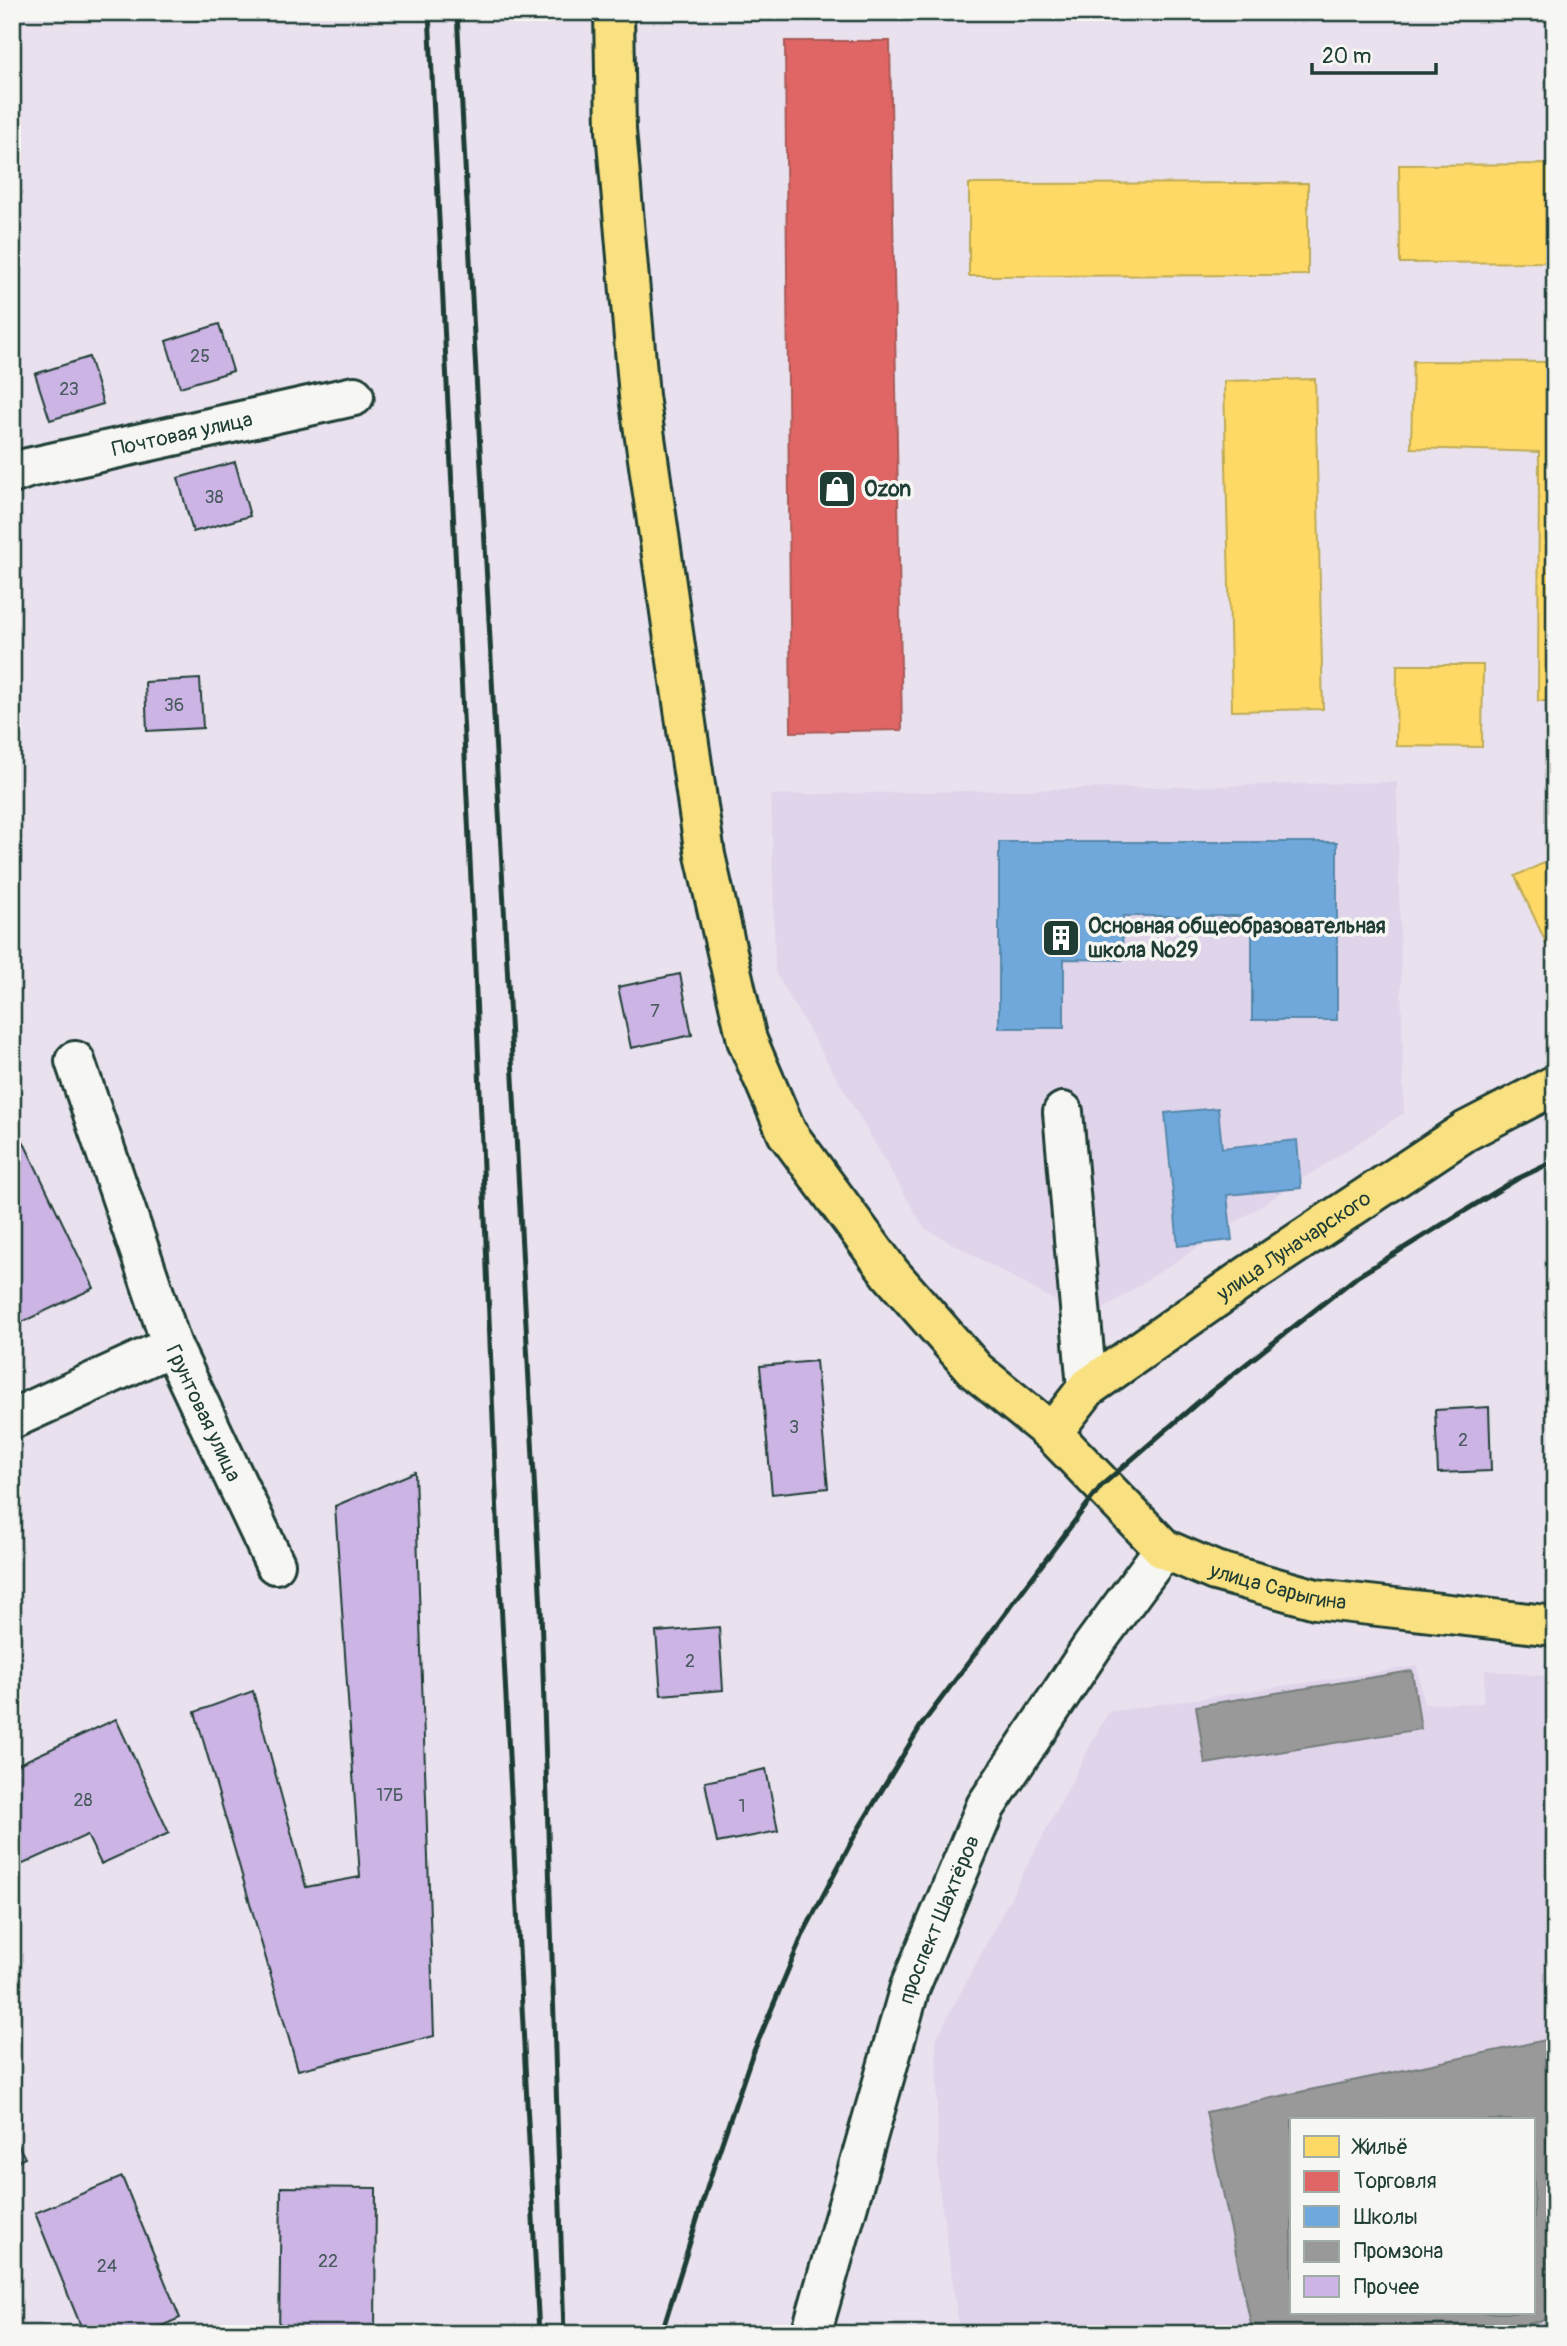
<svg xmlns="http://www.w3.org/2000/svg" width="1567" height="2346" viewBox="0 0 1567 2346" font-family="Pangolin,sans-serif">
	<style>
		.built { fill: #e0d4eb; fill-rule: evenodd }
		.homes { fill: #ffd966; stroke: #bcaa57; stroke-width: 2 }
		.shops { fill: #e06666; stroke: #a65a57; stroke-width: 2 }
		.schools { fill: #6fa8dc; stroke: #5788aa; stroke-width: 2 }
		.industry { fill: #999; stroke: #747d7b; stroke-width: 2; fill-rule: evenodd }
		.building { fill: #ccb4e4; stroke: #1f3d34; stroke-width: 2 }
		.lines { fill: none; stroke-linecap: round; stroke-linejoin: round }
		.minor-casing { stroke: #1f3d34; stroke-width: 44 }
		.major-casing { stroke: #1f3d34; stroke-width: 44 }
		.minor { stroke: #f6f6f2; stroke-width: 38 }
		.major { stroke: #f9e181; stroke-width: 38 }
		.rail { stroke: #1f3d34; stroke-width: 5 }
		.labels { text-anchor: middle; stroke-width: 7; stroke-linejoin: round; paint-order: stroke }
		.number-label { font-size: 18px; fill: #4a5b60 }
		.street-label { font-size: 21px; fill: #1f3d34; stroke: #f6f6f2 }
		.poi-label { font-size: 21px; font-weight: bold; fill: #1f3d34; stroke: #f6f6f2; text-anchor: start }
	</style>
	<rect width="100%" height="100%" fill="#e9e2ee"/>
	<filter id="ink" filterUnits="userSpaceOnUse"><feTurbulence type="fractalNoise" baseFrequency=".0143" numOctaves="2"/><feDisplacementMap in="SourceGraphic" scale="14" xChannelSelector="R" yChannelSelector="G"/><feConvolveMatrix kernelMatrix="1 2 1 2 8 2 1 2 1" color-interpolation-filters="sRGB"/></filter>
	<g filter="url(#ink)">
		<path class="built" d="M1397 782 1404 1113 1088 1319 924 1228 775 972 771 795Z
			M1417 1666 1424 1704 1483 1703 1485 1670 1555 1677V2334H960L938 2181 936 2039 1108 1712ZM1292 2120H1534V2313H1292Z"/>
		<path class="homes" d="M1555 164V262L1400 263 1399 165Z
			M1308 183V275L969 276V184Z
			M1413 361 1555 362V701H1538L1539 452 1411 448Z
			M1315 379 1323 709 1232 711 1224 381Z
			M1397 665H1483L1482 747 1396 746Z
			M1555 858V962L1515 876Z"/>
		<path class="shops" d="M785 41H890L902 730 791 732Z"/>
		<path class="schools" d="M999 842H1337V1020H1252V916H1123L1122 960 1064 959V1028H999Z
			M1218 1108 1222 1148 1297 1140 1301 1188 1227 1195 1232 1240 1178 1246 1165 1113Z"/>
		<path class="industry" d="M1412 1671 1421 1729 1205 1764 1196 1706Z
			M1555 2038V2318L1482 2334H1253L1206 2112ZM1292 2120H1534V2313H1292Z"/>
		<path class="building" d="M219 324 233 371 180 387 166 341Z
			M89 357 103 404 50 420 35 374Z
			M235 462 250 516 193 532 178 478Z
			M200 679 203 728 147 731 145 682Z
			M680 974 692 1035 631 1048 618 987Z
			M12 1118 94 1288 18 1324 12 1312Z
			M816 1361 828 1488 772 1494 760 1366Z
			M1489 1407 1491 1471 1438 1473 1435 1410Z
			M415 1472 434 2036 298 2070 195 1712 253 1691 306 1887 360 1877 335 1506Z
			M719 1627 723 1690 661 1695 656 1632Z
			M116 1719 169 1833 101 1864 87 1835 12 1869V1767Z
			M766 1769 778 1831 717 1843 705 1782Z
			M12 2133 25 2158 12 2164Z
			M122 2177 180 2318 143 2334H84L35 2213Z
			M281 2187 376 2188 375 2334H279Z"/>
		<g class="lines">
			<defs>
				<g id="minor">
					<path id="s1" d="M12 474 28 468 354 396"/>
					<path d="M75 1061 172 1346"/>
					<path d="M1063 1112 1087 1388"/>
					<path id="s2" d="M12 1419 172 1346 275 1564"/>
					<path id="s3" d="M811 2334 910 1987 986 1806 1092 1647 1164 1549"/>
				</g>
				<g id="major">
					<path id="s4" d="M614 12 616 130 639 396 705 855 747 1040 787 1133 891 1274 976 1371 1052 1433 1164 1549 1215 1571 1316 1599 1555 1626"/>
					<path id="s5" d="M1052 1433 1087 1388 1249 1275 1466 1131 1555 1085"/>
				</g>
			</defs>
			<use href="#minor" class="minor-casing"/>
			<use href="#major" class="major-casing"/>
			<use href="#minor" class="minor"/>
			<use href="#major" class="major"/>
			<path class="rail" d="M429 12 474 943 498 1543 539 2334
				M457 12 541 1610 564 2334
				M663 2334 664 2325 713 2169 751 2058 804 1932 856 1833 920 1727 1101 1486 1203 1398 1358 1276 1517 1179 1555 1161"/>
		</g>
	</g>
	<defs>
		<symbol id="shop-square" viewBox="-11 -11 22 22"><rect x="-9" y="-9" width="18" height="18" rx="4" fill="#1f3d34" stroke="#f6f6f2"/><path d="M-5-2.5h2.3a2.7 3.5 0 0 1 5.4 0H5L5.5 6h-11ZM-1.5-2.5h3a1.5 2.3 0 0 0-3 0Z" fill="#fff"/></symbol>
		<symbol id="building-square" viewBox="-11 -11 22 22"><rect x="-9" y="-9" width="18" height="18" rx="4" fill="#1f3d34" stroke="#f6f6f2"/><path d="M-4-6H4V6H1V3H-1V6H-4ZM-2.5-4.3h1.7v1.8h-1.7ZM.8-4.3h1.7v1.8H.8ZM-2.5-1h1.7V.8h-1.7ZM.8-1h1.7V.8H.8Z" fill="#fff"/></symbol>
	</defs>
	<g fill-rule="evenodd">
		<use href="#shop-square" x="815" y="467" width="44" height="44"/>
		<use href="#building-square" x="1039" y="916" width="44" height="44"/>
	</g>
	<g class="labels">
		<g class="number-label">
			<text x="200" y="362">25</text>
			<text x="69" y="395">23</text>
			<text x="214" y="503">38</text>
			<text x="174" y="711">36</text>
			<text x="655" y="1017">7</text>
			<text x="794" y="1433">3</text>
			<text x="1463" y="1446">2</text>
			<text x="690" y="1667">2</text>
			<text x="390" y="1801">17Б</text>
			<text x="83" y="1806">28</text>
			<text x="742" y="1812">1</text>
			<text x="328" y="2267">22</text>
			<text x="107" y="2272">24</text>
		</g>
		<g class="street-label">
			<text dy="7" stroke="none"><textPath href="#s1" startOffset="175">Почтовая улица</textPath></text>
			<text dy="7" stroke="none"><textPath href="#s5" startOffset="308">улица Луначарского</textPath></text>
			<text dy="7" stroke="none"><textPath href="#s2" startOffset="250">Грунтовая улица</textPath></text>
			<text dy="7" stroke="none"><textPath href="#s4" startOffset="1824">улица Сарыгина</textPath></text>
			<text dy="7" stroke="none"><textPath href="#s3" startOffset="434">проспект Шахтёров</textPath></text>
		</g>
		<g class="poi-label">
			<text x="864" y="496">Ozon</text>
			<text x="1088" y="933">Основная общеобразовательная<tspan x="1088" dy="24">школа №29</tspan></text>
		</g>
	</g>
	<rect width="1567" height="2346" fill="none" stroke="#f6f6f2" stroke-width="42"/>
	<rect x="21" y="21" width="1525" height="2304" fill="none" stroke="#1f3d34" stroke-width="2.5" filter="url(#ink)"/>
	<rect x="1290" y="2118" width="245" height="196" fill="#f6f6f2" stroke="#a0aca6" stroke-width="2"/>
	<rect x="1304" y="2136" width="35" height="21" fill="#ffd966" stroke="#a0aca6" stroke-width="2"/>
	<text x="1354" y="2154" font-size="21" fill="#1f3d34">Жильё</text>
	<rect x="1304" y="2171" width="35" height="21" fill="#e06666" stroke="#a0aca6" stroke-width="2"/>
	<text x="1354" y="2188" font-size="21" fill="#1f3d34">Торговля</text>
	<rect x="1304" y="2206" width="35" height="21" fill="#6fa8dc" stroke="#a0aca6" stroke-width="2"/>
	<text x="1354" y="2224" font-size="21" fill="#1f3d34">Школы</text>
	<rect x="1304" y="2241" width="35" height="21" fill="#999999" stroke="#a0aca6" stroke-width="2"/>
	<text x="1354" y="2258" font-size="21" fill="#1f3d34">Промзона</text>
	<rect x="1304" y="2276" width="35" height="21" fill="#ccb4e4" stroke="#a0aca6" stroke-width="2"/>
	<text x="1354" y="2294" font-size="21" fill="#1f3d34">Прочее</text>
	<path d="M1312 63v10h124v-10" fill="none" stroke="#1f3d34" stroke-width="3.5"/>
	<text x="1322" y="63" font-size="21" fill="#1f3d34" stroke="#f6f6f2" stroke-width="5" paint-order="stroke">20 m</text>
</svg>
